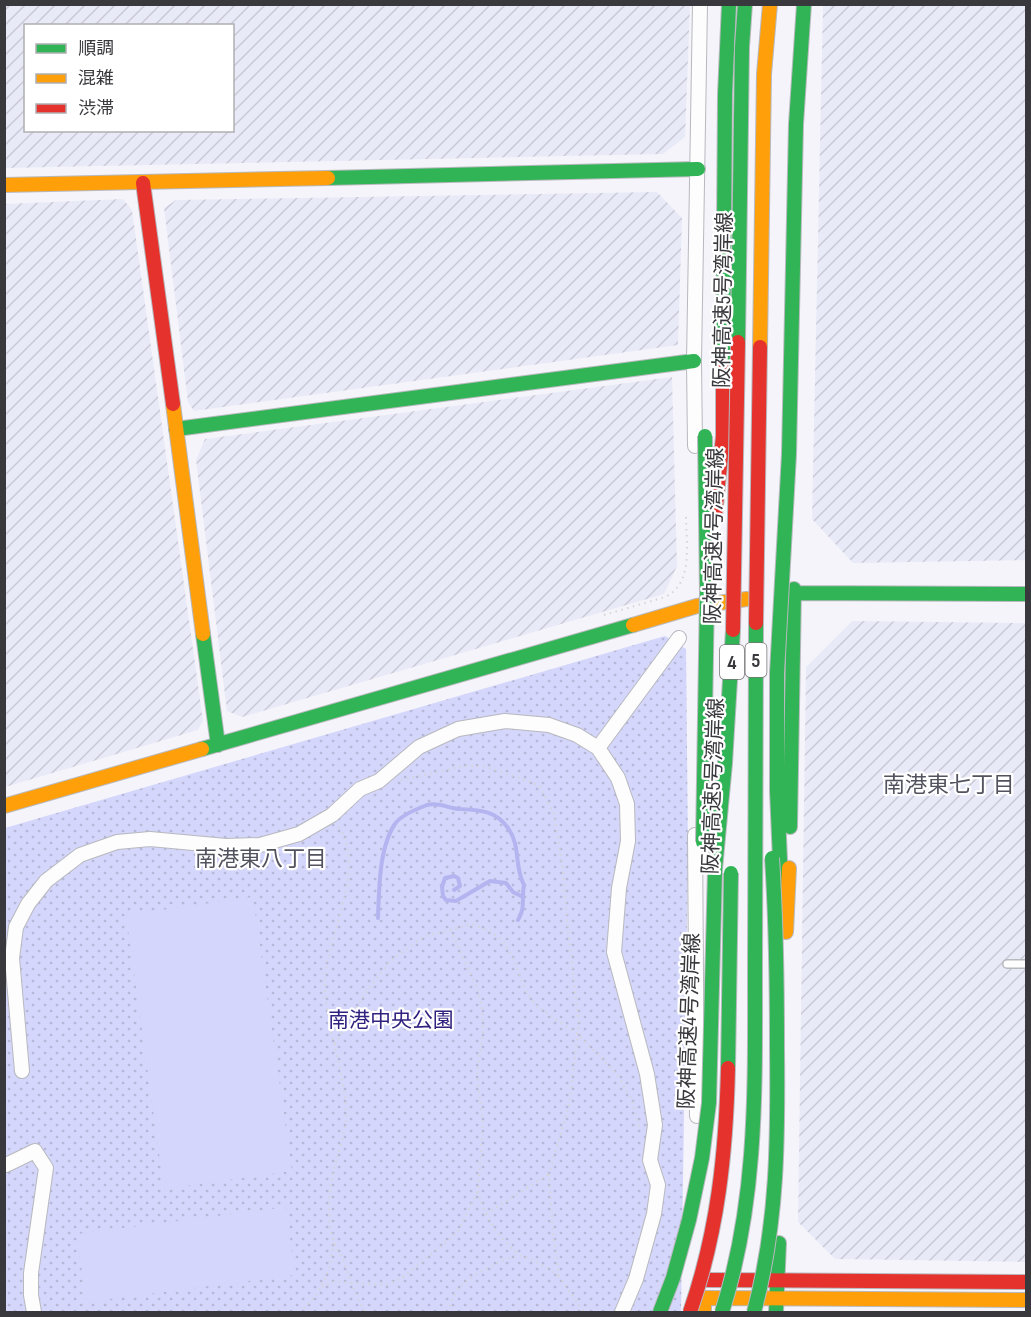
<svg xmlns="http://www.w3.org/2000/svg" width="1031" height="1317" viewBox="0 0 1031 1317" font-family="'Sofia Sans Condensed','Noto Sans JP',sans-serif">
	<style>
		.industrial { fill: url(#industrial-furrows); fill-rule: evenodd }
		.park { fill: url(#park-dots) }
		.pitch { fill: #d4d6fb }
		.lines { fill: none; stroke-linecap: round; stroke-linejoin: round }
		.stream { stroke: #b4b4f0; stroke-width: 4 }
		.lane-casing { stroke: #b8b9be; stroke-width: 10 }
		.street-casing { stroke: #b8b9be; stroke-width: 16 }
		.fast-casing { stroke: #b8b9be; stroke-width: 16 }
		.slow-casing { stroke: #b8b9be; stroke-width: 16 }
		.jam-casing { stroke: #b8b9be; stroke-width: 16 }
		.path { stroke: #d5d5d7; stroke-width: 2; stroke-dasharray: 1.5 4.5; stroke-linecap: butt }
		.lane { stroke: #fdfdfe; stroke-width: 7 }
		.street { stroke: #fdfdfe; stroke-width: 14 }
		.fast { stroke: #30b455; stroke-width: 14 }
		.slow { stroke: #ff9f0a; stroke-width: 14 }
		.jam { stroke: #e5322d; stroke-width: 14 }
		.fast-bridge-casing { stroke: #b8b9be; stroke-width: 16; stroke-linecap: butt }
		.slow-bridge-casing { stroke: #b8b9be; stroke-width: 16; stroke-linecap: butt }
		.jam-bridge-casing { stroke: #b8b9be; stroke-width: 16; stroke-linecap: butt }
		.fast-bridge { stroke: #30b455; stroke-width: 14 }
		.slow-bridge { stroke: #ff9f0a; stroke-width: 14 }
		.jam-bridge { stroke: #e5322d; stroke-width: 14 }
		.labels { text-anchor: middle; stroke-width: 4.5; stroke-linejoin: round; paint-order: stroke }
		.shield { fill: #fff; stroke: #747477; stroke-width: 1.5 }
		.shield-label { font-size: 20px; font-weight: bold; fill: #38383d }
		.street-label { font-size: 21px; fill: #38383d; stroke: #fff }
		.park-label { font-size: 21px; fill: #312280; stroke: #fff }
		.neighbourhood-label { font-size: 22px; fill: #52535e; stroke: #fff }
	</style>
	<defs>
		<pattern id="industrial-furrows" width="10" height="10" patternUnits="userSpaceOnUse" patternTransform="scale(1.5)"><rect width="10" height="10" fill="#e9eaf8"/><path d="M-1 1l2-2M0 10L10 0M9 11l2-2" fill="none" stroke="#c9c9d6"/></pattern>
		<pattern id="park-dots" width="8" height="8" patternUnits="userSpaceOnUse" patternTransform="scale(1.5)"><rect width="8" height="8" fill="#d4d6fb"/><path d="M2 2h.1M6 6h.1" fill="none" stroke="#b7b8d8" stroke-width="1.8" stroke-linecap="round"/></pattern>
	</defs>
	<rect width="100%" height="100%" fill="#f4f4fa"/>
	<path class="industrial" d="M4 5H690L685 137 663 154 5 168ZM26 26H232V130H26Z
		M823 5H1026V560L853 563 812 519Z
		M657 192 682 218 678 345 194 411 188 402 164 208 176 200Z
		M123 199 132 210 203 721 198 730 5 787V204Z
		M672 377 677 566 664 594 242 717 227 711 196 460 205 439Z
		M852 621 1026 623V1262L835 1259 798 1222 806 667Z"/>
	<path class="park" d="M665 636 686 649 688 852 681 1312H5V828Z"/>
	<path class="pitch" d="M253 897 292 1171 164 1189 126 915Z
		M286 1207 295 1275 86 1302 77 1234Z"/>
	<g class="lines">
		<path class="stream" d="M454 890 460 886 458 878 454 876 445 878 442 887 443 896 446 900 456 901 490 881 506 883 513 892 523 897
			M378 918C379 890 379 847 395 824 400 816 419 808 427 805 438 802 448 808 459 809 479 810 495 810 508 828 521 846 514 867 524 885 521 899 526 907 518 920"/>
		<defs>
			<path id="lane" d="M1007 964H1026"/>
			<path id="street" d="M695 446 694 361 700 4
				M598 748 679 638
				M695 835 697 1116
				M22 1071 12 958 16 927 28 904 46 881 80 855 117 842 150 839 226 846 260 845 299 834 332 815 360 789 379 781 419 747 458 729 505 721 549 725 577 735 598 748 618 778 627 804 628 841 619 888 614 952 647 1074 655 1125 650 1160 658 1185 654 1214 636 1279 622 1312
				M6 1165 35 1151 46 1168 31 1273V1295L34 1312"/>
			<path id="fast" d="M328 178 698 169
				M723 369 725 94 729 4
				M176 429 694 361
				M782 595 794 593 1026 594
				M203 634 218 745
				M777 673V791L781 883
				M202 749 633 625
				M790 827 794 589
				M776 1312 779 1243"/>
			<path id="slow" d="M4 185 328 178
				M173 404 203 634
				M633 625 697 606 747 599
				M4 806 202 749
				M786 932 789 868
				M704 1312V1298L1026 1300"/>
			<path id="jam" d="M143 183 173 404
				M715 515 723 436V369
				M704 1280 1026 1282"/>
		</defs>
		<use href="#lane" class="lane-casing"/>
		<use href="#street" class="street-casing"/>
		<use href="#fast" class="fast-casing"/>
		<use href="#slow" class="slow-casing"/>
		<use href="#jam" class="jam-casing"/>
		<path class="path" d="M604 615 665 597C694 584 686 542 686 516
			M401 780 464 766H484L539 785 554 814 563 870 568 930 579 1024 569 1105 549 1174 553 1234 559 1276 584 1312
			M339 827C367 872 327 933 325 981 324 1025 345 1068 346 1112 346 1133 338 1153 333 1174 328 1194 327 1221 334 1242 336 1249 341 1255 344 1262 350 1279 356 1296 365 1312
			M335 1044 364 995 389 962 423 937 472 924 490 931 503 941 514 960 526 992 537 1006 579 1035 617 1074 632 1100 640 1130
			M478 1191C484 1218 499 1237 519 1255
			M486 1214 549 1174
			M322 1287 331 1282H341L386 1285 402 1278 457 1233 478 1191 483 1123 477 1076 483 1030 482 1009 478 990 450 929
			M299 1312C324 1292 328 1274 334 1243
			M448 1312C451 1303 453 1295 460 1287 469 1277 509 1254 522 1256 534 1258 548 1270 559 1276"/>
		<use href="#lane" class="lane"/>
		<use href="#street" class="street"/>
		<use href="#fast" class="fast"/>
		<use href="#slow" class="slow"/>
		<use href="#jam" class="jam"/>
		<defs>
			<path id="fast-bridge" d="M738 342 742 47 745 4
				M777 673 789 454 796 124 804 4
				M703 842 707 593 705 436
				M728 1068 731 873
				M660 1312 673 1278 689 1220 702 1158 709 1103 715 869 725 763 733 630
				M722 1312C758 1200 755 1085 755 969 756 854 755 738 756 623
				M754 1312C778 1223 778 1137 777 1045 777 983 776 920 772 858"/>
			<path id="slow-bridge" d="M760 347 764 74 770 4"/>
			<path id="jam-bridge" d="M756 623 760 347
				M733 630 738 342
				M690 1312C718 1231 726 1153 728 1068"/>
		</defs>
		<use href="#fast-bridge" class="fast-bridge-casing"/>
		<use href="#slow-bridge" class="slow-bridge-casing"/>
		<use href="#jam-bridge" class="jam-bridge-casing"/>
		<use href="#fast-bridge" class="fast-bridge"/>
		<use href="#slow-bridge" class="slow-bridge"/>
		<use href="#jam-bridge" class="jam-bridge"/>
	</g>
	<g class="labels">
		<g class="shield">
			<rect x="745.5" y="643" width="21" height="34" rx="4.5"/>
			<rect x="720" y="645" width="24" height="34" rx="4.5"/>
		</g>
		<g class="shield-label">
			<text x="756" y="667">5</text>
			<text x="732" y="669">4</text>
		</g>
		<g class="street-label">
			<text transform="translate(723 300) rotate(-89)" y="7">阪神高速5号湾岸線</text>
			<text transform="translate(714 536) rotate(-89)" y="7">阪神高速4号湾岸線</text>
			<text transform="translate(713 786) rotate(-88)" y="7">阪神高速5号湾岸線</text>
			<text transform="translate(689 1021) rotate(-88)" y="7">阪神高速4号湾岸線</text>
		</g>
		<g class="park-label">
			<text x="391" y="1027">南港中央公園</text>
		</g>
		<g class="neighbourhood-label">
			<text x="949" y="792">南港東七丁目</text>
			<text x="261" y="866">南港東八丁目</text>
		</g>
	</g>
	<rect width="1031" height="1317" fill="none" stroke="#38383d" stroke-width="12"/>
	<rect x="24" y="24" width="210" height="108" fill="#ffffff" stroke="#afafb1" stroke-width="1.5"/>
	<rect x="36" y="44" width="30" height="9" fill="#30b455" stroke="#afafb1" stroke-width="1.5"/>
	<text x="78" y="54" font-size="18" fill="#38383d">順調</text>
	<rect x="36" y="74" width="30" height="9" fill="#ff9f0a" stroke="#afafb1" stroke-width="1.5"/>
	<text x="78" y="84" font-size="18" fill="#38383d">混雑</text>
	<rect x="36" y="104" width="30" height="9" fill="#e5322d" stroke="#afafb1" stroke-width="1.5"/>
	<text x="78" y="114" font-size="18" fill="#38383d">渋滞</text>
</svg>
